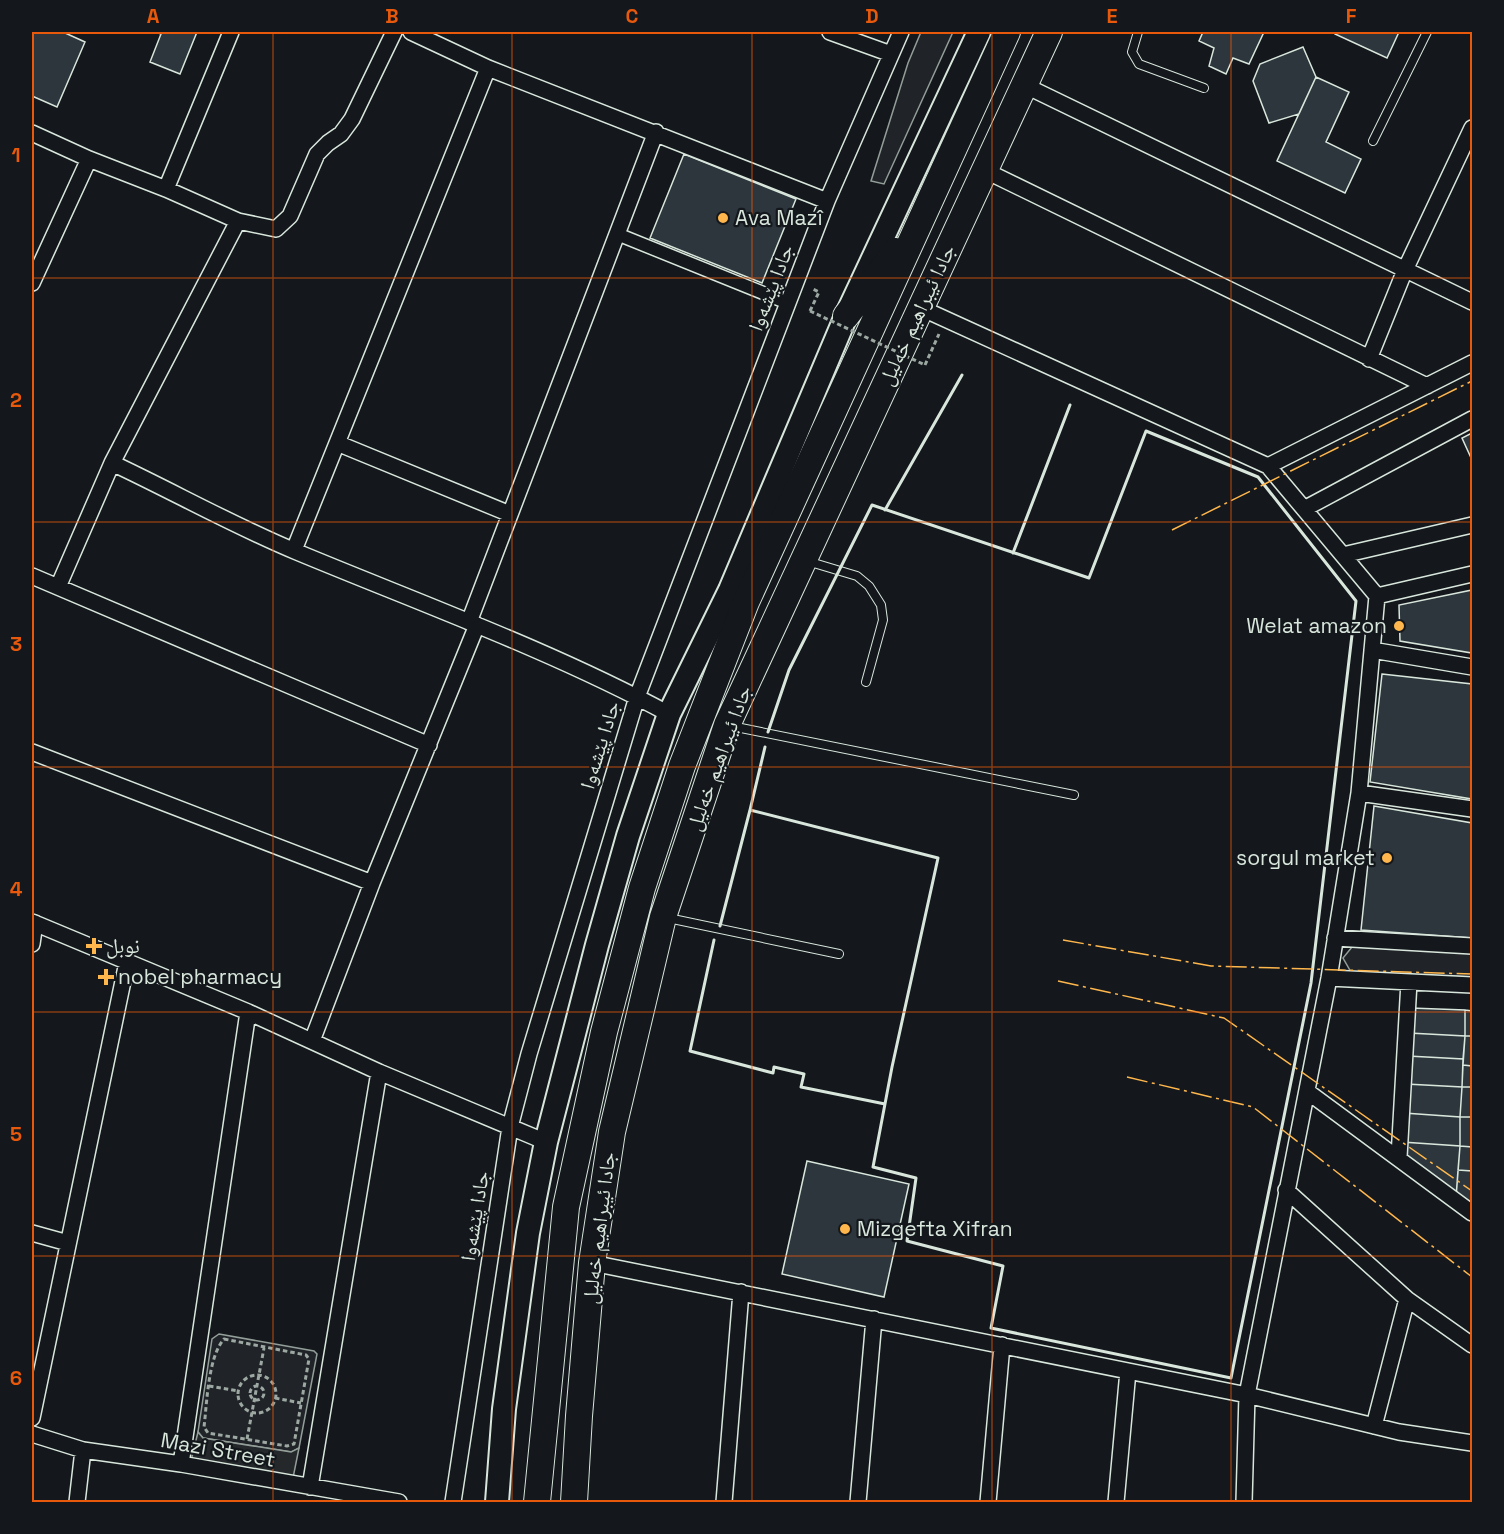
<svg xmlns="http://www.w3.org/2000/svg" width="1504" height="1534" viewBox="0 0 1504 1534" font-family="'Space Grotesk','Noto Naskh Arabic',sans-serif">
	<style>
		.green { fill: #202428; stroke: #939e99; stroke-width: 1.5 }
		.parking { fill: #24282b; stroke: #939e99; stroke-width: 1.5 }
		.building { fill: #2c363c; stroke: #d8e6dc; stroke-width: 1.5 }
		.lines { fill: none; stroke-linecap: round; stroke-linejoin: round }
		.service-casing { stroke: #d8e6dc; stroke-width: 10 }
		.pedestrian-casing { stroke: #d8e6dc; stroke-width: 15 }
		.minor-casing { stroke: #d8e6dc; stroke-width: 18 }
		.secondary-casing { stroke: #d8e6dc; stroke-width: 26 }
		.trunk-casing { stroke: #d8e6dc; stroke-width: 28 }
		.path { stroke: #9da8a2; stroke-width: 3; stroke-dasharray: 4.5 3; stroke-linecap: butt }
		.service { stroke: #14181c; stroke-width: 8 }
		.pedestrian { stroke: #14181c; stroke-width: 12 }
		.minor { stroke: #14181c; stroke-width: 15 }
		.secondary { stroke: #14181c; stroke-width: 22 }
		.trunk { stroke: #14181c; stroke-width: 26 }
		.path-bridge { stroke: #9da8a2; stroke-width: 3; stroke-dasharray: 4.5 3; stroke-linecap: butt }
		.wall { stroke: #d8e6dc; stroke-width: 3 }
		.power { stroke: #ffb74d; stroke-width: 1.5; stroke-dasharray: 21 4.5 3 4.5; stroke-linecap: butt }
		.grid { fill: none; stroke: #e8590c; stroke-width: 1.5; stroke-opacity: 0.55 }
		.poi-dot { fill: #ffb74d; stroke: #14181c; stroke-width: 2 }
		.labels { text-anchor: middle; stroke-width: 4.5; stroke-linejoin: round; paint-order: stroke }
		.poi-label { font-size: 21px; fill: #d8e6dc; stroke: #14181c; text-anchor: start }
		.street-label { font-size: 21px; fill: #d8e6dc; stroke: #14181c }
		.neatline { fill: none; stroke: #e8590c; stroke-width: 2 }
		.grid-label { font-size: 20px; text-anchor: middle; font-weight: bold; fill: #e8590c }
	</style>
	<rect width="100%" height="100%" fill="#14181c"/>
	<path class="green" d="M921 32H953L884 184 871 181 908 63Z
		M1352 947 1472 952V977L1351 972 1343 958Z
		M219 1334 314 1351 317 1354 299 1448 292 1452 203 1438 198 1432 212 1339Z"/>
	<path class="parking" d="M198 1432 203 1438 291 1452 299 1448 293 1478 191 1461Z"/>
	<path class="building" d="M32 32H63L85 42 57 107 32 96Z
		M156 32H197L180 74 150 62 161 34Z
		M1203 32H1264L1249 64 1233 58 1226 74 1209 66 1214 48 1199 41Z
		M1335 32H1399L1387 58 1335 34Z
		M1303 47 1316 77 1299 114 1269 123 1253 81 1260 64Z
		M1316 77 1349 92 1326 142 1361 159 1345 193 1277 161Z
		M684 154 796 199 762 283 650 238Z
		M1472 433V460L1462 438Z
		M1472 590V653L1400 641 1399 605Z
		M1382 674 1472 684V799L1370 782Z
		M1374 806 1472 823V938L1361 930Z
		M1410 1008 1465 1010V1036L1409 1033Z
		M1465 1010 1472 1011V1036H1465Z
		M1409 1033 1465 1036 1463 1059 1408 1056Z
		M1465 1036H1472V1066L1463 1065Z
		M1408 1056 1463 1059 1462 1087 1406 1084Z
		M1463 1065 1472 1066V1087H1462Z
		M1406 1084 1462 1087 1460 1117 1404 1113Z
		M1462 1087H1472V1117H1460Z
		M1404 1113 1460 1117V1146L1402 1142Z
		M1460 1117H1472V1147L1460 1146Z
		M1402 1142 1460 1146 1456 1198 1401 1158Z
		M1460 1146 1472 1147V1171L1458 1170Z
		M807 1161 909 1184 884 1297 782 1274Z
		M1458 1170 1472 1171V1210L1456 1198Z"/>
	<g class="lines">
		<defs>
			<path id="service" d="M1138 32 1132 52 1139 64 1204 88
				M1373 141 1427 32
				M807 561 857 576 869 586 881 605 883 620 866 682
				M731 726 1074 795
				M668 918 839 954"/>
			<path id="pedestrian" d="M617 234 788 303"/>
			<path id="minor" d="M411 32 488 68 827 201
				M830 32 891 54
				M1024 85 1472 302
				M32 133 89 159 166 189 231 32
				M984 170 1427 386
				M166 189 238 221 276 229 290 216 317 154 328 143 341 134 352 119 394 32
				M32 283 89 159
				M921 308 1268 466 1472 363
				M1369 359 1405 270 1472 128
				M337 443 510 514
				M112 463C174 492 234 526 297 552 422 604 550 650 669 714
				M1304 509 1472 419
				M294 550 488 68
				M1343 555 1472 525
				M32 576 429 745
				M58 587 112 463 238 221
				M1377 596 1472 574
				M469 622 656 132
				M1372 650 1472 667
				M32 752 372 883
				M1359 793 1472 809
				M32 922 248 1012 379 1072 546 1142
				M1335 938 1472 946
				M32 944 35 923
				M1329 978 1472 985
				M312 1041 372 883 477 625
				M1308 1092 1472 1213
				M1399 1157 1409 982
				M1286 1190 1407 1299 1472 1345
				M32 1233 68 1243
				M592 1263 1247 1395 1329 978 1359 793 1377 596 1268 466
				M32 1418 127 962
				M1374 1426 1407 1299
				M32 1434 83 1450 181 1464 399 1502
				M181 1464 248 1012
				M310 1487 379 1072
				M77 1502 83 1450
				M453 1502 510 1127 529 1054 637 697 827 201 901 32
				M724 1502 741 1292
				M858 1502 874 1319
				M988 1502 1002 1345
				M1116 1502 1128 1371
				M1244 1502 1247 1395 1399 1432 1472 1443"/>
			<path id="secondary" d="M497 1502 504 1409 528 1233 546 1142 597 945 628 836 669 714 730 590 846 316 979 32"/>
			<path id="trunk" d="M846 316 896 251
				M537 1502 566 1207 604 1032 642 888 682 766 746 602 1007 32
				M574 1502 579 1416 592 1263 612 1132 663 917 727 725 1049 32"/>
		</defs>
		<use href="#service" class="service-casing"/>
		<use href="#pedestrian" class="pedestrian-casing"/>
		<use href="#minor" class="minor-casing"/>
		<use href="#secondary" class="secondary-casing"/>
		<use href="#trunk" class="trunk-casing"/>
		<path class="path" d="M810 311 819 292 811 288
			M925 365 939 334
			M224 1339 306 1355 309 1359 294 1444 287 1446 208 1433 204 1427C207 1403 208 1357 224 1339Z
			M238 1394a19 19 0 1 1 38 0a19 19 0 1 1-38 0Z
			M250 1393a7 7 0 1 1 14 0a7 7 0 1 1-14 0Z
			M209 1386 238 1391
			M275 1398 301 1403
			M247 1439 264 1348"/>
		<use href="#service" class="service"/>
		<use href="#pedestrian" class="pedestrian"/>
		<use href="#minor" class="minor"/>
		<use href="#secondary" class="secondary"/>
		<use href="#trunk" class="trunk"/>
		<path class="path-bridge" d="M810 311 925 365"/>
		<path class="wall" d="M885 510 962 375
			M1013 553 1070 405
			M765 747 750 810 938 858 892 1067 873 1167 916 1178 907 1241 1003 1266 991 1328 1231 1378 1311 983 1356 601 1258 477 1146 431 1089 578 872 505 789 670 768 732
			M720 926 750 810
			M714 940 690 1051 773 1073 774 1067 804 1074 801 1087 885 1104"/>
		<path class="power" d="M1172 530 1472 381
			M1063 940 1211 966 1472 974
			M1058 981 1224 1018 1472 1191
			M1127 1077 1253 1107 1472 1277"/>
	</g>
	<path class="grid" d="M273 32V1502M512 32V1502M752 32V1502M992 32V1502M1231 32V1502M32 278H1472M32 522H1472M32 767H1472M32 1012H1472M32 1256H1472"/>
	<g class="poi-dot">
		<circle cx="723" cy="218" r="6"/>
		<circle cx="1399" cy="626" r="6"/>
		<circle cx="1387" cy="858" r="6"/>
		<path d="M91 937h6v6h6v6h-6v6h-6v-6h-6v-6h6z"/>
		<path d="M103 968h6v6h6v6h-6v6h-6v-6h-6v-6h6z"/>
		<circle cx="845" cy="1229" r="6"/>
	</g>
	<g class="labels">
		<g class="poi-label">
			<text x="735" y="225">Ava Mazî</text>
			<text x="1387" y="633" text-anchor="end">Welat amazon</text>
			<text x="1375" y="865" text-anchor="end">sorgul market</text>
			<text x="106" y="953">نوبل</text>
			<text x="118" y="984">nobel pharmacy</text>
			<text x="857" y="1236">Mizgefta Xifran</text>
		</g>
		<g class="street-label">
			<text transform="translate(771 288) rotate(-69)" y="7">جادا پێشەوا</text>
			<text transform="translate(917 315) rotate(-65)" y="7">جادا ئیبراهیم خەلیل</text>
			<text transform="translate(600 745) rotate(-73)" y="7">جادا پێشەوا</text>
			<text transform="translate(719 758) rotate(-70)" y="7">جادا ئیبراهیم خەلیل</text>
			<text transform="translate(475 1216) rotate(-81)" y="7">جادا پێشەوا</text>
			<text transform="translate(599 1228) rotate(-83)" y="7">جادا ئیبراهیم خەلیل</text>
			<text transform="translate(218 1450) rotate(10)" y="7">Mazi Street</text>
		</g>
	</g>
	<rect width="1504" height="1534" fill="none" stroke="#14181c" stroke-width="66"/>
	<rect x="33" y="33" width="1438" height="1468" class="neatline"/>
	<g class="grid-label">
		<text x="153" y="23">A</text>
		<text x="392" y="23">B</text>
		<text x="632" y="23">C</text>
		<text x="872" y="23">D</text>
		<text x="1112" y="23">E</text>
		<text x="1351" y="23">F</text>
		<text x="16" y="162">1</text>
		<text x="16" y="407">2</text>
		<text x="16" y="651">3</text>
		<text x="16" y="896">4</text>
		<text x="16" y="1141">5</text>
		<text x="16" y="1385">6</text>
	</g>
</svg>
